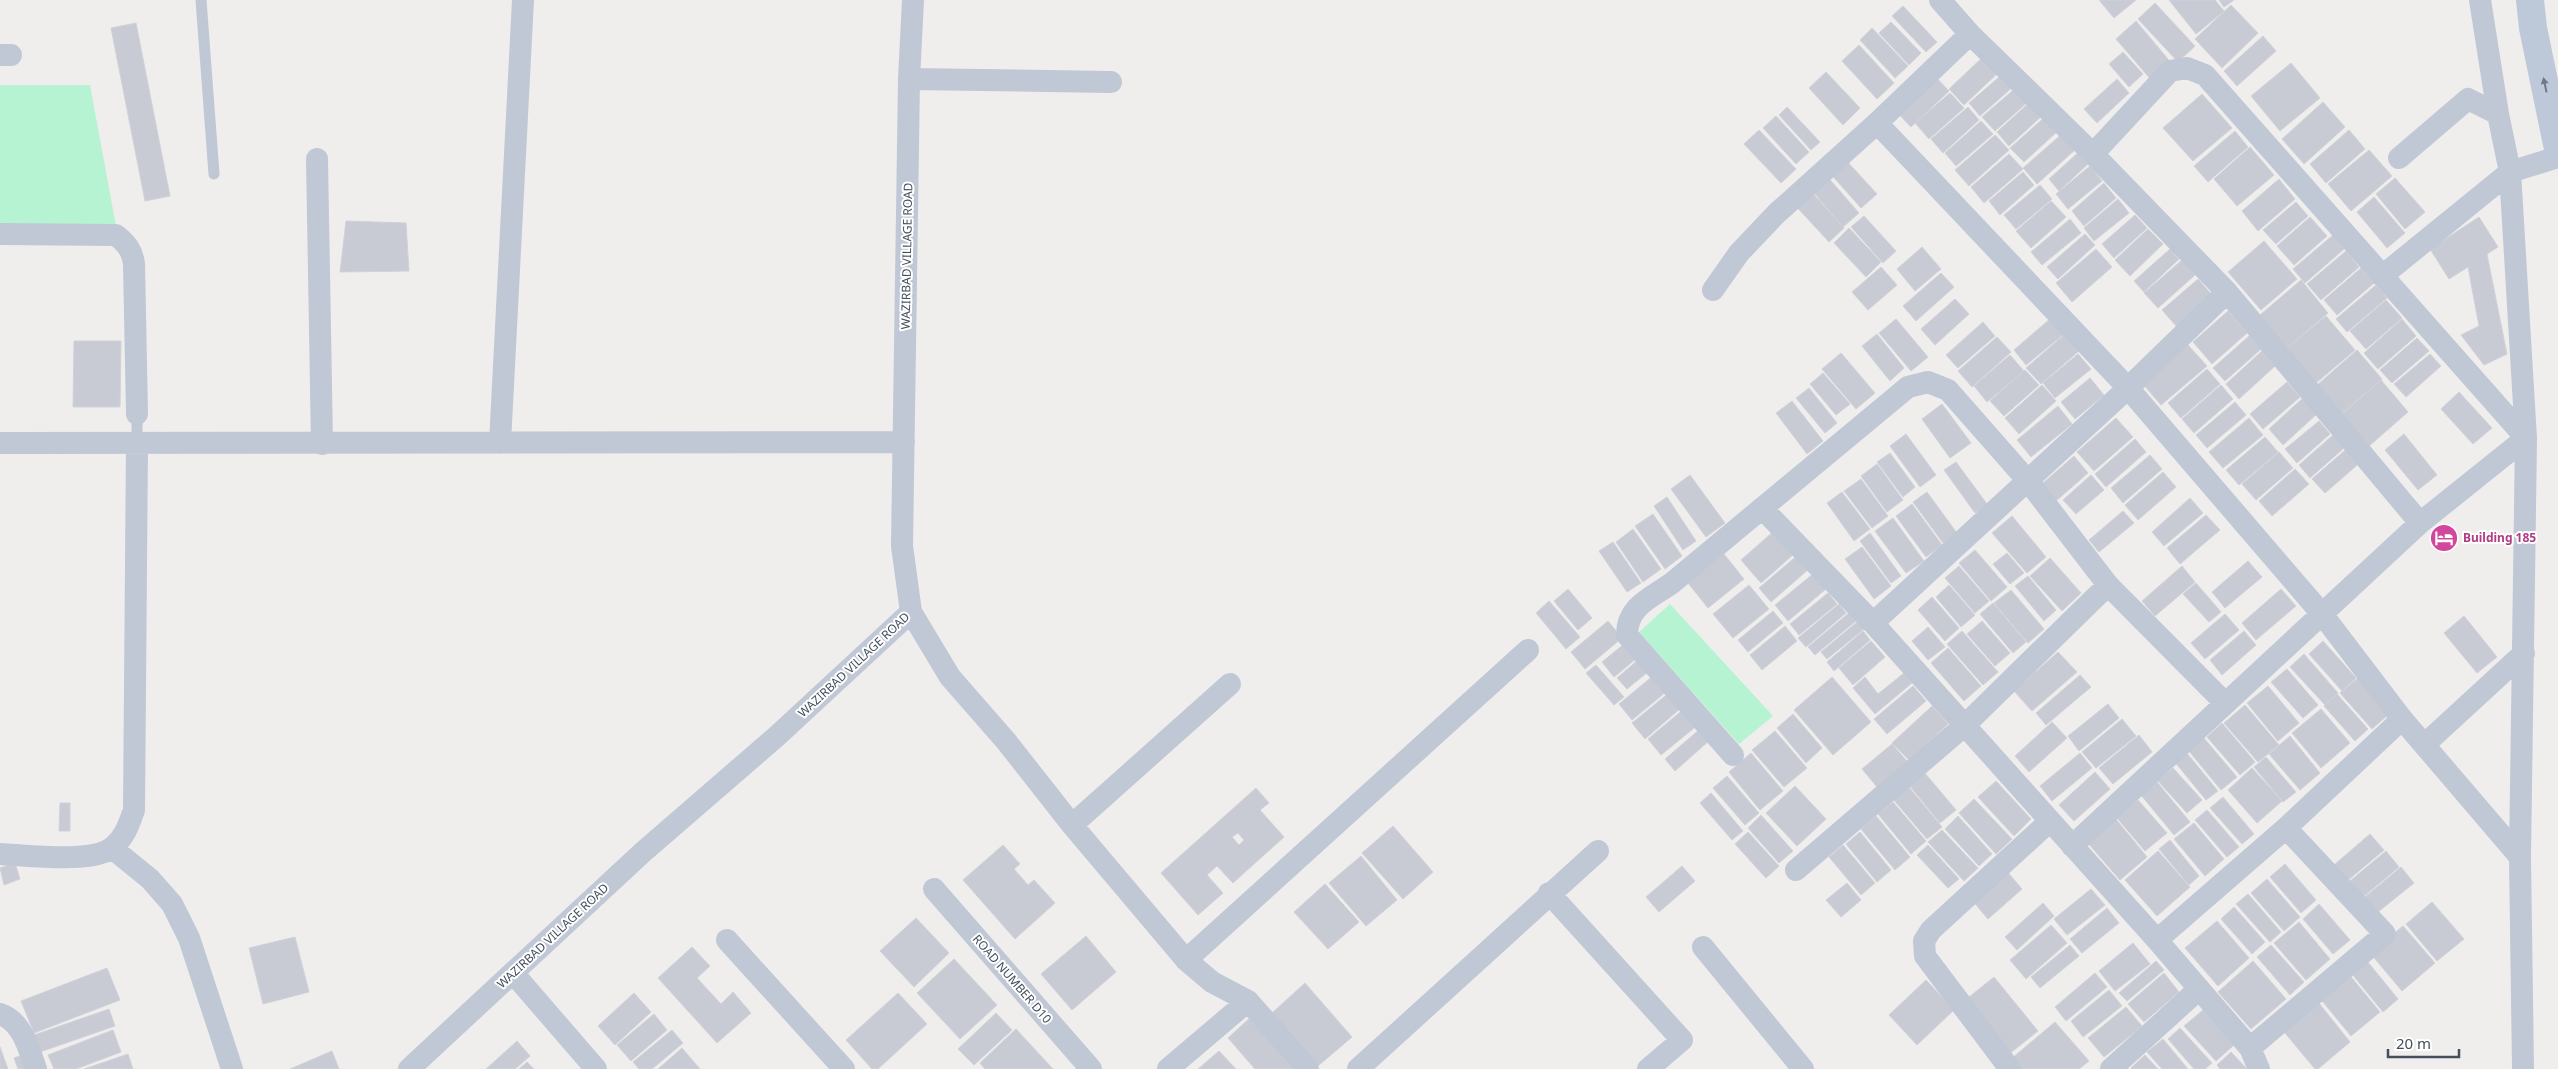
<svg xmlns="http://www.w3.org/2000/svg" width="2558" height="1069" viewBox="0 0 2558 1069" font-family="'Noto Sans',sans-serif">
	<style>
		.green { fill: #b6f3d2 }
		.building { fill: #c8cbd4; stroke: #d0d2da; fill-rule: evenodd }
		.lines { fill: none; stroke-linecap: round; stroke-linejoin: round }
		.lane { stroke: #bfc8d4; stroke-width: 11 }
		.street { stroke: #bfc8d4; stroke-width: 22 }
		.secondary { stroke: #bdc9d9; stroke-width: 28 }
		.oneway { fill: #6e7a88 }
		.labels { text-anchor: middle; stroke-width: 4; stroke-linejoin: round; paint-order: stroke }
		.street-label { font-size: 12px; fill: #444f5d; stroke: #fff }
		.hotel-label { font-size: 12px; font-weight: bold; fill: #b23c85; stroke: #fff; text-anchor: start }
	</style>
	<rect width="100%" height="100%" fill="#f0eded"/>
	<path class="green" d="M0 85H90L116 226H0Z
		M1670 604 1773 716 1739 744 1639 632Z"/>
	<path class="building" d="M2099 0H2136L2114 18Z
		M2169 0H2215L2224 11 2196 34Z
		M2219 0H2234L2224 7Z
		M2155 3 2195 46 2178 62 2138 19Z
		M2231 5 2258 33 2222 68 2195 39Z
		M1903 6 1937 42 1926 52 1892 16Z
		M2136 21 2173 65 2153 82 2116 39Z
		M1891 22 1921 53 1909 65 1879 33Z
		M136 23 170 196 145 201 111 28Z
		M1872 28 1908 66 1895 78 1860 40Z
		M2263 36 2276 51 2237 86 2224 71Z
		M1859 45 1894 83 1877 99 1842 61Z
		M2123 52 2143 74 2129 87 2109 64Z
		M1986 54 2001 70 1964 105 1949 89Z
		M2291 63 2320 98 2280 131 2251 96Z
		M1826 72 1860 108 1843 125 1809 88Z
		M2005 72 2016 84 1980 116 1969 103Z
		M1932 73 1949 91 1911 127 1894 109Z
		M2117 79 2129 93 2097 123 2084 109Z
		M2018 86 2030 100 1995 131 1982 117Z
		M1950 93 1964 108 1929 139 1915 123Z
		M2202 94 2232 128 2193 161 2163 128Z
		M2031 101 2044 114 2009 146 1997 132Z
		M2323 102 2345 127 2304 164 2282 139Z
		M1787 107 1820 142 1811 150 1779 115Z
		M1968 107 1979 120 1943 153 1931 139Z
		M1776 116 1809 152 1796 164 1763 128Z
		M2046 116 2059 130 2024 162 2010 148Z
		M1981 121 1993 134 1956 166 1945 153Z
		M1759 130 1796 169 1781 183 1744 144Z
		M2349 130 2365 149 2326 183 2310 164Z
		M2235 131 2248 147 2208 182 2194 166Z
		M2063 133 2076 149 2037 184 2023 168Z
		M1995 135 2009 150 1969 186 1955 170Z
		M2250 147 2274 175 2237 206 2214 179Z
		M2369 150 2392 176 2351 211 2328 184Z
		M2080 151 2090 162 2059 191 2049 179Z
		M2009 154 2023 169 1984 203 1971 187Z
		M1843 157 1877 194 1861 208 1828 171Z
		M2090 166 2102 181 2068 209 2056 194Z
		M2023 172 2034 185 2000 215 1989 201Z
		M1825 174 1859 213 1843 227 1810 188Z
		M2395 178 2425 212 2405 229 2376 194Z
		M2279 179 2295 199 2258 231 2242 211Z
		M2104 183 2116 198 2084 226 2072 211Z
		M2040 185 2052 199 2016 229 2004 215Z
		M1809 189 1844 228 1829 242 1793 203Z
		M2374 197 2405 233 2387 248 2357 212Z
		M2118 199 2129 213 2094 241 2084 228Z
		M2051 201 2066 217 2031 248 2016 231Z
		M2296 202 2308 216 2276 244 2263 230Z
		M2135 215 2147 228 2114 258 2102 244Z
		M1864 216 1896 251 1883 263 1851 227Z
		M2310 217 2327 236 2294 265 2277 246Z
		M2479 217 2498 247 2487 254 2507 354 2484 365 2461 335 2479 326 2468 267 2449 279 2430 249Z
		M2070 219 2081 233 2042 265 2031 252Z
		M346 221 406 223 409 271 340 272Z
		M1849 228 1881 262 1866 277 1834 243Z
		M2148 229 2163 244 2130 276 2115 260Z
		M2085 234 2095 245 2058 279 2047 267Z
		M2333 235 2344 249 2305 283 2293 269Z
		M2264 241 2297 279 2261 310 2228 272Z
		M1922 247 1941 269 1915 291 1897 269Z
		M2096 249 2112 267 2072 302 2056 283Z
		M2170 249 2179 259 2144 292 2134 281Z
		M2346 251 2359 267 2321 300 2307 284Z
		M2182 260 2195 275 2158 308 2144 293Z
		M1881 267 1897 285 1868 310 1852 292Z
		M2361 268 2374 283 2337 315 2324 300Z
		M1941 273 1954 287 1916 321 1903 306Z
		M2198 279 2213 296 2177 327 2162 310Z
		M2301 280 2328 313 2287 348 2260 315Z
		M2376 285 2387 298 2347 332 2336 319Z
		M1955 299 1969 314 1935 345 1921 329Z
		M2386 300 2402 318 2366 349 2350 331Z
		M2228 311 2247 333 2212 364 2193 342Z
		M2326 316 2355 350 2316 383 2287 348Z
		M2051 318 2064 334 2026 365 2014 350Z
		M1896 319 1928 357 1911 371 1879 333Z
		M2402 319 2416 336 2378 369 2364 353Z
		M1983 322 1995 336 1958 368 1946 355Z
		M1877 334 1904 368 1890 381 1862 346Z
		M2065 334 2080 350 2041 384 2026 368Z
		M2249 336 2261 349 2225 381 2213 368Z
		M1997 337 2011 352 1972 387 1958 371Z
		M2417 338 2429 351 2392 383 2380 370Z
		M74 341H121L120 407H73Z
		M2188 345 2207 366 2161 405 2143 384Z
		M2357 350 2382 379 2340 415 2316 386Z
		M2262 351 2275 366 2239 399 2226 384Z
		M1841 353 1875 393 1856 409 1822 369Z
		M2078 354 2091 369 2055 398 2043 383Z
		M2430 354 2441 366 2406 397 2394 384Z
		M2010 355 2024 371 1987 402 1974 386Z
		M2207 369 2220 384 2181 418 2168 403Z
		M2025 370 2039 385 2004 416 1990 401Z
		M1823 373 1850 404 1836 415 1810 384Z
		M2090 378 2104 395 2075 419 2061 402Z
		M2381 380 2408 412 2368 447 2341 415Z
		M2287 382 2300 397 2263 429 2250 414Z
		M2042 385 2056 401 2019 434 2005 418Z
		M2221 385 2233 399 2194 433 2182 419Z
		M1809 388 1837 423 1825 433 1796 398Z
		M2459 392 2492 428 2473 444 2441 409Z
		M2304 397 2318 413 2283 445 2269 429Z
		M1792 401 1823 441 1807 454 1776 413Z
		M2235 402 2246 415 2207 448 2196 435Z
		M1942 404 1971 443 1950 458 1922 419Z
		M2058 406 2072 424 2031 457 2017 440Z
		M2116 418 2133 437 2094 471 2077 452Z
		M2249 418 2263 435 2223 468 2209 452Z
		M2319 421 2330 434 2297 463 2285 449Z
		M1906 434 1936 475 1920 487 1890 446Z
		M2404 434 2437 475 2418 490 2385 450Z
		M2333 435 2344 448 2310 478 2299 465Z
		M2265 437 2278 452 2239 485 2226 470Z
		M2135 439 2146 452 2106 487 2095 474Z
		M2350 446 2363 460 2325 493 2312 479Z
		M2279 452 2293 468 2256 500 2242 484Z
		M1890 453 1915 487 1903 497 1877 462Z
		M2150 455 2162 469 2123 503 2111 488Z
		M2074 456 2088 473 2056 501 2042 484Z
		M1956 462 1987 504 1975 513 1944 470Z
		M1877 464 1903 500 1887 512 1861 476Z
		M2295 469 2309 484 2272 516 2259 501Z
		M2163 472 2176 487 2138 520 2125 505Z
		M1690 475 1725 523 1706 537 1671 489Z
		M2091 475 2104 490 2076 514 2063 500Z
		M1861 479 1888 516 1872 528 1844 491Z
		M1842 492 1870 529 1854 541 1827 503Z
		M1927 492 1957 533 1943 543 1913 502Z
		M1667 497 1696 541 1683 550 1654 506Z
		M2190 498 2203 513 2164 546 2152 532Z
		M1912 504 1942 545 1926 557 1896 516Z
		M2123 511 2134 523 2099 552 2089 540Z
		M1653 514 1682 556 1665 569 1635 526Z
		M2206 515 2220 530 2180 564 2167 548Z
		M2012 516 2046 557 2027 573 1992 533Z
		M1893 518 1924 561 1906 573 1875 531Z
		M1633 529 1661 569 1643 582 1616 542Z
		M1774 531 1794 554 1761 583 1741 560Z
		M1870 533 1901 576 1891 583 1860 541Z
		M1613 542 1641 583 1627 592 1599 551Z
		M1862 547 1891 586 1874 599 1845 559Z
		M1975 550 2007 587 1991 601 1959 563Z
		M2007 553 2024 573 2010 584 1993 564Z
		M1724 554 1744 579 1708 608 1688 583Z
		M1799 554 1810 568 1771 602 1759 588Z
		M2050 558 2081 593 2062 611 2030 576Z
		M2248 561 2262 577 2225 608 2212 592Z
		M1959 566 1989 601 1975 613 1945 578Z
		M2182 566 2195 582 2155 616 2142 601Z
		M1813 574 1826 589 1788 621 1775 605Z
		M2028 576 2056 610 2044 621 2015 586Z
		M2196 583 2221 612 2209 622 2183 594Z
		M1749 585 1769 609 1733 638 1713 614Z
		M1949 585 1975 615 1961 627 1936 597Z
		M1568 589 1592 618 1578 630 1554 601Z
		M2281 589 2296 606 2256 640 2242 623Z
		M2011 590 2044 629 2028 643 1994 603Z
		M1828 593 1837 604 1799 635 1790 624Z
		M1932 597 1959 628 1945 641 1918 610Z
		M1549 601 1580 637 1566 649 1536 613Z
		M1993 603 2026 642 2013 653 1980 614Z
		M1839 604 1846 613 1806 647 1798 638Z
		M1773 611 1783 623 1748 652 1738 640Z
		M1850 612 1857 620 1815 655 1808 647Z
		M2225 614 2239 630 2205 659 2191 643Z
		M2464 616 2497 657 2477 673 2444 633Z
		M1608 621 1622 638 1585 669 1571 652Z
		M1982 621 2010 653 1995 666 1967 634Z
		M1857 622 1864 629 1827 659 1821 652Z
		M1785 626 1797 641 1762 670 1750 655Z
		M1928 627 1945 647 1928 660 1912 641Z
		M1863 631 1870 640 1834 671 1827 662Z
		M1962 631 1998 672 1983 685 1947 644Z
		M2244 631 2256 645 2222 675 2210 660Z
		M1871 641 1885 657 1853 685 1839 668Z
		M2323 641 2356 678 2342 691 2309 654Z
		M1624 644 1637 658 1614 677 1602 662Z
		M1948 648 1981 686 1964 701 1931 663Z
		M2058 652 2077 672 2032 711 2014 691Z
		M2304 654 2338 693 2325 705 2290 667Z
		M1639 659 1649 671 1627 689 1617 678Z
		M1596 665 1624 697 1614 705 1586 673Z
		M2287 669 2318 705 2303 718 2271 682Z
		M1904 673 1912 683 1875 714 1853 688 1865 677 1878 694Z
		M1654 675 1667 691 1632 720 1619 704Z
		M2080 675 2091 687 2046 725 2036 713Z
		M1832 677 1871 722 1833 755 1794 710Z
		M2358 678 2389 714 2372 729 2340 693Z
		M1913 686 1926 701 1887 734 1874 719Z
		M2268 686 2299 723 2278 741 2247 703Z
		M1670 692 1682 707 1645 739 1632 723Z
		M2337 694 2368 729 2355 741 2324 706Z
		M2108 704 2119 718 2079 751 2068 736Z
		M2245 705 2279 745 2258 762 2224 723Z
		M1932 706 1948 724 1909 760 1892 743Z
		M1685 708 1699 724 1661 755 1648 739Z
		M2321 709 2350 743 2321 768 2292 733Z
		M1793 714 1822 748 1806 763 1777 728Z
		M2122 719 2136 736 2096 768 2082 752Z
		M2052 722 2067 738 2029 772 2015 756Z
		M2222 723 2255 762 2240 775 2207 737Z
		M1700 729 1710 740 1675 771 1665 759Z
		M1775 731 1807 768 1784 787 1752 750Z
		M2139 735 2152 752 2113 784 2099 768Z
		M2290 736 2320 773 2300 790 2269 754Z
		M2203 737 2237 777 2221 790 2188 750Z
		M1892 744 1907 761 1877 787 1862 769Z
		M2186 752 2218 791 2206 800 2174 761Z
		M1751 753 1783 791 1760 810 1729 772Z
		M2080 753 2092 768 2052 801 2040 786Z
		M2266 757 2296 792 2283 802 2254 767Z
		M2173 768 2202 800 2187 813 2158 781Z
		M2252 768 2282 801 2257 823 2228 790Z
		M1924 772 1956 810 1940 823 1909 785Z
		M2095 772 2110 789 2074 821 2059 805Z
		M1727 776 1759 813 1745 825 1713 788Z
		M1996 781 2031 819 2014 836 1978 797Z
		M2157 782 2190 822 2174 835 2141 795Z
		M1795 786 1826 819 1797 846 1766 813Z
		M1908 786 1942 827 1927 839 1893 799Z
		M1256 788 1269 803 1260 810 1284 837 1233 883 1217 866 1207 875 1223 893 1198 915 1161 873ZM1238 833 1244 840 1239 845 1232 837Z
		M1711 793 1743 831 1732 840 1700 803Z
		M2223 797 2254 834 2242 844 2210 808Z
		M1974 799 2012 839 1996 854 1959 813Z
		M2138 800 2167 833 2145 851 2117 818Z
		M1893 802 1926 841 1911 854 1878 814Z
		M60 803H70V831H59Z
		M2207 810 2239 847 2227 857 2195 820Z
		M1761 815 1793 851 1779 863 1748 828Z
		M1876 816 1910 857 1895 870 1861 829Z
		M1958 816 1992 854 1979 866 1945 829Z
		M2115 818 2147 857 2120 880 2087 842Z
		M2194 823 2224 859 2205 876 2174 839Z
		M1393 826 1433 872 1403 899 1362 853Z
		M1942 830 1978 868 1964 881 1928 842Z
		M1748 832 1779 866 1766 878 1735 844Z
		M1860 832 1891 870 1877 882 1846 844Z
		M2370 834 2384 850 2347 881 2334 865Z
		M2170 840 2199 876 2189 885 2159 849Z
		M1003 845 1020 864 1014 869 1028 885 1034 880 1055 903 1015 939 963 880Z
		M1843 845 1875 883 1861 895 1829 857Z
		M1928 845 1959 879 1948 888 1917 855Z
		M2158 851 2190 887 2157 916 2125 880Z
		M2386 851 2399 867 2363 897 2350 881Z
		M1361 856 1397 900 1366 926 1329 883Z
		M15 863 20 879 4 885 0 868Z
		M2285 864 2316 900 2301 913 2270 877Z
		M1682 866 1695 881 1659 912 1646 897Z
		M2401 867 2414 883 2378 912 2365 897Z
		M2005 869 2022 889 1988 919 1971 899Z
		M2267 879 2300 917 2284 931 2251 893Z
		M1847 883 1861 900 1841 917 1826 900Z
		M1325 884 1359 922 1328 949 1294 912Z
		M2091 889 2105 905 2067 935 2054 919Z
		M2248 894 2281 932 2270 942 2236 904Z
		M2432 902 2464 939 2437 961 2406 924Z
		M2043 903 2054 916 2017 950 2005 937Z
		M2319 904 2350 940 2333 954 2303 919Z
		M2234 907 2265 942 2252 954 2221 919Z
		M2107 908 2119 923 2082 953 2070 939Z
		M916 918 949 953 914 987 880 951Z
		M2217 921 2249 958 2218 986 2185 948Z
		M2299 922 2330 959 2306 980 2274 943Z
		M2051 925 2067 943 2026 979 2010 960Z
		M2403 926 2435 963 2402 991 2370 953Z
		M1086 936 1116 972 1072 1010 1041 974Z
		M295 937 309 992 263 1004 249 948Z
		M2133 943 2150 964 2115 991 2099 971Z
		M2070 945 2079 956 2040 988 2031 977Z
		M2271 945 2304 982 2290 995 2257 957Z
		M692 947 710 966 697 978 721 1004 733 992 751 1013 717 1043 658 978Z
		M954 959 997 1005 960 1039 917 993Z
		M2156 961 2164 970 2127 1001 2119 993Z
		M2253 961 2286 999 2251 1029 2218 992Z
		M2367 961 2398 999 2383 1012 2352 974Z
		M107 968 120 1000 34 1033 21 1001Z
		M2347 972 2380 1012 2351 1036 2318 996Z
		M2095 973 2107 987 2066 1021 2055 1007Z
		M2164 973 2179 992 2144 1022 2128 1004Z
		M1994 977 2038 1031 2008 1055 1964 1001Z
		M1926 980 1954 1010 1917 1045 1889 1015Z
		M1305 983 1352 1037 1318 1066 1272 1013Z
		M2109 990 2122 1006 2083 1037 2071 1021Z
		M634 993 651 1012 615 1045 598 1026Z
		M898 993 927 1024 878 1069H872L846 1040Z
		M2315 998 2350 1042 2318 1069H2315L2280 1027Z
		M2126 1007 2142 1026 2104 1057 2088 1038Z
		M109 1009 115 1026 40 1052 34 1035Z
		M2203 1010 2234 1045 2216 1061 2184 1026Z
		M996 1013 1012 1030 974 1065 958 1049Z
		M654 1014 667 1030 631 1061 617 1045Z
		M1253 1015 1301 1069H1255L1228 1038Z
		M2055 1022 2089 1061 2079 1069H2020L2011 1059Z
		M2180 1028 2212 1063 2205 1069H2194L2168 1039Z
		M1016 1029 1053 1069H985L980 1063Z
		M113 1030 121 1052 76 1069H54L48 1055Z
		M672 1030 683 1043 652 1069H639L633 1062Z
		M2163 1039 2188 1069H2162L2147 1052Z
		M517 1041 530 1056 515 1069H486Z
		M0 1047 8 1069H0Z
		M682 1048 700 1069H658Z
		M332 1051 339 1069H290Z
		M1219 1051 1236 1069H1198Z
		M2231 1052 2247 1069H2220L2217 1065Z
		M28 1053 34 1069H18L14 1058Z
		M128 1054 133 1069H84Z
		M2145 1055 2158 1069H2132L2131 1068Z
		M527 1062 534 1069H519Z"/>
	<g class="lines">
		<path class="lane" d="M201 0 214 174
			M137 414V443"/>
		<path class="street" d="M913 0 909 79 902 546 911 612 950 677 1006 741 1072 825 1186 960 1212 982 1248 1001 1308 1069
			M1940 0 1970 34 2093 154 2227 292 2420 523
			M2480 0 2498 114 2510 172 2526 438 2520 857 2523 1069
			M0 55H11
			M909 79 1111 82
			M1877 123 2128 388 2322 614 2402 719 2520 857
			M2093 154 2170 71 2187 68 2205 75 2526 438
			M2399 158 2468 99 2498 114
			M317 159 322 444
			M0 234 116 235C127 244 132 250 134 264L137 414
			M2382 276 2510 172 2558 157
			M1713 290 1739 253 1776 214 1877 123 1970 34
			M0 443 904 442
			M500 443 523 0
			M1762 508 1873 623 2157 940 2250 1048 2259 1069
			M1873 623 2128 388 2227 292
			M2424 745 2524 653
			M1733 755 1627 635C1627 606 1651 598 1672 583L1908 387 1928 382 1948 390 2028 481 2108 585 2225 703
			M1072 825 1230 684
			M2072 846 2420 523 2526 438
			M112 848 150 879 172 904 189 938 232 1069
			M0 854C27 855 93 864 113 847 125 837 129 824 134 810L137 443
			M1796 870 1964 726 2108 585
			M934 889 1091 1069
			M1549 893 1682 1040 1648 1069
			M727 940 844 1069
			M2157 940 2286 828 2402 719
			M1703 947 1803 1069
			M1186 960 1528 650
			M513 973 596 1069
			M0 1014C22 1021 29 1049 36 1069
			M2250 1048 2385 934 2286 828
			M409 1069 643 852 777 736 911 612
			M1168 1069 1248 1001
			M1358 1069 1598 851
			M2010 1069 1925 956 1924 941 1931 930 2050 821
			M2111 1069 2199 989"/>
		<path class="secondary" d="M2530 0 2533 28 2558 149"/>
	</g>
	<defs><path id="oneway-solid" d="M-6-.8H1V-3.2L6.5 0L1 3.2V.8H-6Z" transform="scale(1.25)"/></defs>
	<use class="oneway" href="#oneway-solid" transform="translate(2545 85) rotate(-102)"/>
	<defs>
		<symbol id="hotel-disc" viewBox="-11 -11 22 22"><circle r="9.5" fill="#d1479c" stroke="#fff"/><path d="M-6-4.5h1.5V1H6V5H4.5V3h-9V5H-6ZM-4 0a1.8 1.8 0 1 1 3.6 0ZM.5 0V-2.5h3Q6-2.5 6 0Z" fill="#fff"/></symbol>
	</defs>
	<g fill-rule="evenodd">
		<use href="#hotel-disc" x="2428" y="522" width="32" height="32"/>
	</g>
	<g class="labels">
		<g class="street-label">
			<text transform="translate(907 256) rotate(-89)" y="4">WAZIRBAD VILLAGE ROAD</text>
			<text transform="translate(854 665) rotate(-43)" y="4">WAZIRBAD VILLAGE ROAD</text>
			<text transform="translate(553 936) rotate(-43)" y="4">WAZIRBAD VILLAGE ROAD</text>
			<text transform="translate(1012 979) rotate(49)" y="4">ROAD NUMBER D10</text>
		</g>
		<g class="hotel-label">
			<text x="2463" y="542">Building 185</text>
		</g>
	</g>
	<path d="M2388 1049v8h71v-8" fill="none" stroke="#444f5d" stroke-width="2.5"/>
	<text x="2396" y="1049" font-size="15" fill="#444f5d" stroke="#ffffff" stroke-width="4" paint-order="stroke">20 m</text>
</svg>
